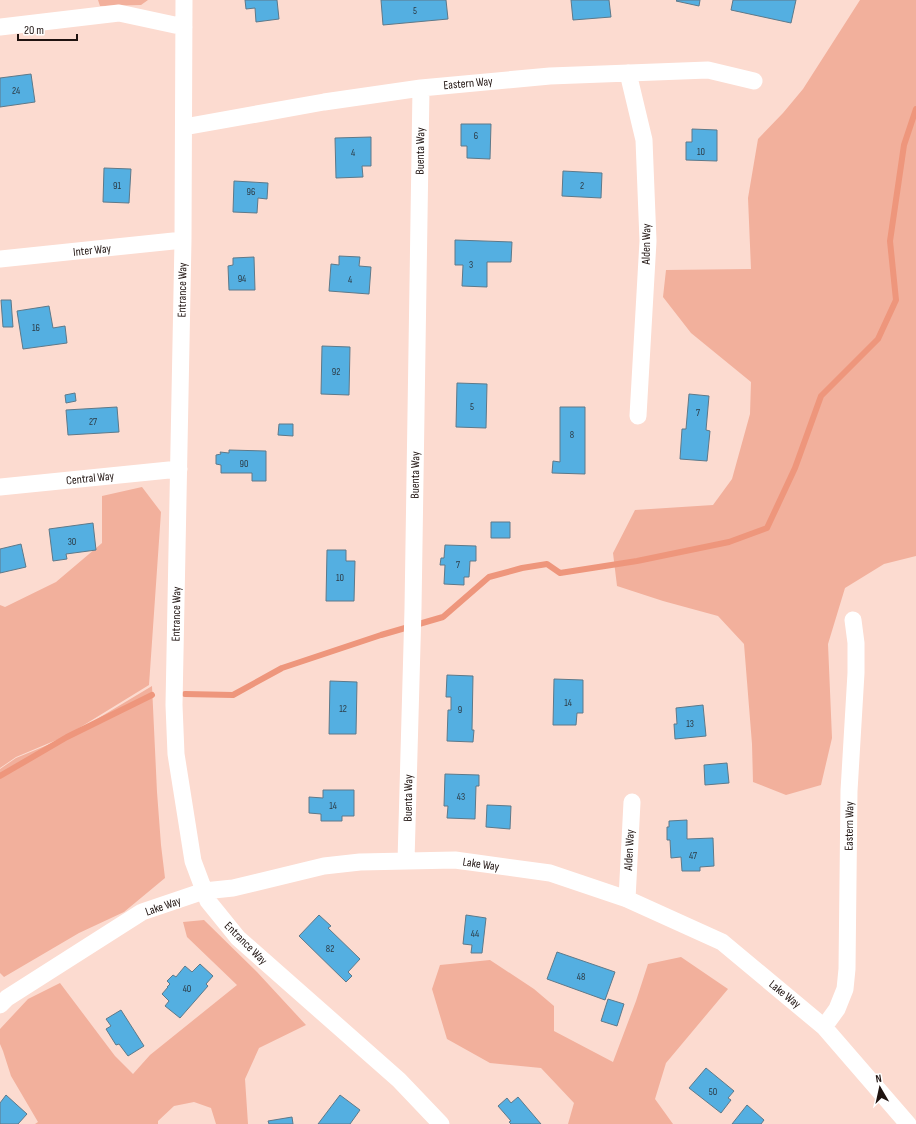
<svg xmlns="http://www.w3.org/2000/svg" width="916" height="1124" viewBox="0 0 916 1124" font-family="'Sofia Sans Condensed',sans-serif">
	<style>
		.green { fill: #f2b09c }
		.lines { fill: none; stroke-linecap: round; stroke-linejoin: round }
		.stream { stroke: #ee967c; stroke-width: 6 }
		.building { fill: #54afe1; stroke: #5e7989 }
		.minor { stroke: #fff; stroke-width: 17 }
		.labels { text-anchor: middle; stroke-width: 3; stroke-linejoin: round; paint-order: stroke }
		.number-label { font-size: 10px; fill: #2c3a44 }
		.street-label { font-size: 12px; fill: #1f1310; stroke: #fff }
	</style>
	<rect width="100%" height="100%" fill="#fcdbd0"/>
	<path class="green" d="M98 0H148L141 5 100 6Z
		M860 0H916V556L884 564 845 588 828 644 832 738 821 785 786 795 753 782 752 744 744 644 718 616 663 601 617 586 613 553 635 510 713 505 732 479 750 414 751 382 691 333 663 297 666 270 751 269 748 198 758 139 783 113 803 89Z
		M142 487 161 512 149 685 66 736 16 757 0 768V605L5 607 56 582 102 543V496Z
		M152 686 157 792 161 845 165 878 124 912 79 933 4 977 0 973V769L16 758 67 737Z
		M204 920 257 972 306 1025 259 1048 245 1079 248 1124H216L211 1108 194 1102 174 1106 158 1121V1124H35L38 1122 11 1076 3 1051 0 1044V1029L28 999 60 983 115 1056 133 1074 150 1055 237 985 187 937 183 922Z
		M681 957 728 989 666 1063 655 1099 673 1124H568L574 1103 541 1068 490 1063 447 1039 432 989 440 965 490 960 534 989 554 1006V1031L613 1062 636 1001 648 964Z"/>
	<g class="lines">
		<path class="stream" d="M185 694 233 695 282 668 381 635 443 617 489 577 522 568 547 564 560 573 637 561 729 542 767 528 795 468 821 396 878 339 896 300 890 241 904 145 916 109
			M0 776 67 737 152 695"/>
	</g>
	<path class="building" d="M245 0H277L279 19 256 22 255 8 246 9Z
		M381 0H446L448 19 383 25Z
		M571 0H609L611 17 573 20Z
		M677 0H700L699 6 676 1Z
		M733 0H796L791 23 731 10Z
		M31 74 35 102 0 107V78Z
		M461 124H491L490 159 467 158V146H461Z
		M692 129 717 130V161L686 160V142H692Z
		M371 137V166H362L363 177 336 178 335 138Z
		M104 168 131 169 129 203 103 202Z
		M563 171 602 173 601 198 562 196Z
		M234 181 268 183 267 199 258 198 257 213 233 212Z
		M455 240 512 242 511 262H487V287L462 286 463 265H455Z
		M339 256 360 257 359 266 371 267 369 294 329 291 331 264 339 265Z
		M254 257 255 290H229L228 266 233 265V258Z
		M1 300H11L13 327H3Z
		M49 306 53 328 65 326 67 343 23 349 17 311Z
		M322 346 350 347 349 395 321 394Z
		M457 383 487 384 486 428 456 427Z
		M75 393 76 401 66 403 65 395Z
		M689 394 709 396 706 430 710 431 707 461 680 459 682 429H686Z
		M117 407 119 432 68 435 66 410Z
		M560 407H585V474L552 473 553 461 560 462Z
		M279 424H293V436L278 435Z
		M229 450 266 451V481H252V473H221V465L216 464V455L221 454 220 452 229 453Z
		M491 522H510V538H491Z
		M93 523 96 550 66 554 67 559 53 561 49 529Z
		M21 544 26 567 0 573V549Z
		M445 545 476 546V561H470L469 577H464V585L444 584 445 565H440L441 558H444Z
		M327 550H346V561H355L354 601H326Z
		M447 675 473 676 472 730H474L473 742 447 741 448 710H451V697H446Z
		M554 679 583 680V713H577L576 725H553Z
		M330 681 357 682 356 734H329Z
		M703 705 706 736 675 739 674 724H677L676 708Z
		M727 763 729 783 705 785 704 765Z
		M445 774 479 775V786H476L475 819 447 818 448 806H444Z
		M323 790H354V816H342V821H321V814L309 813V797L323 798Z
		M487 805 511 806 510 829 486 827Z
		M687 820V839L713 838 714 866 700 867V871H682L681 857 671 858 670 840H667V827H669V821Z
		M319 915 331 926 328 928 360 959 348 972 352 976 346 982 299 936Z
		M466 915 486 918 482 953H471L472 945 463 944Z
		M557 952 615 972 605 1000 547 979Z
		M200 964 213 976 206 984 208 986 180 1018 165 1006 169 1001 162 994 168 987H167L170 984 167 981 173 975 176 977 185 966 192 972Z
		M608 999 624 1004 617 1026 601 1021Z
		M121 1010 144 1046 128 1056 119 1044 116 1045 106 1029 111 1026 106 1019Z
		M706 1068 734 1091 728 1098 731 1100 721 1113 689 1088Z
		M6 1095 27 1114 18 1124H0V1103Z
		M340 1095 360 1110 350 1124H318Z
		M518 1097 541 1124H511L509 1122 511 1121 498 1106 507 1098 511 1103Z
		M747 1105 764 1120 761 1124H732Z
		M292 1117 293 1124H269L268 1121Z"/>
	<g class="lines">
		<path class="minor" d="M184 0 183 240 174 705 176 754 193 861 208 901 238 938 399 1080 441 1124
			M0 27 119 13 184 27
			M628 73 644 140 648 241 638 416
			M184 127 324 102 421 88 550 76 708 70 754 81
			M0 259 183 240
			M0 487 179 469
			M406 861 413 609 421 88
			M627 899 632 802
			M0 1005 7 998 142 912 204 891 233 888 324 866 360 862 455 860 550 873 627 899 722 942 824 1027 908 1124
			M824 1027 837 1009 845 989 847 969 849 791 856 673V643L853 620"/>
	</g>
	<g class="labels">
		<g class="number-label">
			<text x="415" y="14">5</text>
			<text x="16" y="94">24</text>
			<text x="476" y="139">6</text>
			<text x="701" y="155">10</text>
			<text x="353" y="156">4</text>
			<text x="117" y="189">91</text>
			<text x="582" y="189">2</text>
			<text x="251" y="195">96</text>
			<text x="471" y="268">3</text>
			<text x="242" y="282">94</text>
			<text x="350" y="283">4</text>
			<text x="36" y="331">16</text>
			<text x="336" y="375">92</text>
			<text x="472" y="410">5</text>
			<text x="698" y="416">7</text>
			<text x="93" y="425">27</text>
			<text x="572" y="438">8</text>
			<text x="244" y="467">90</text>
			<text x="72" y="545">30</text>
			<text x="458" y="568">7</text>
			<text x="340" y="581">10</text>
			<text x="568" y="706">14</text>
			<text x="343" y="712">12</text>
			<text x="460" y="713">9</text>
			<text x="690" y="727">13</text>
			<text x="461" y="800">43</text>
			<text x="333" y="809">14</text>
			<text x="693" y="859">47</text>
			<text x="475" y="937">44</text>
			<text x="330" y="952">82</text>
			<text x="581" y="980">48</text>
			<text x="187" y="992">40</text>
			<text x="713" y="1095">50</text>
		</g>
		<g class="street-label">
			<text transform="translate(468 83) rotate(-5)" y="4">Eastern Way</text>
			<text transform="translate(420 151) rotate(-89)" y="4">Buenta Way</text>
			<text transform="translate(646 244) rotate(-89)" y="4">Alden Way</text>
			<text transform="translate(92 250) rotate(-6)" y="4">Inter Way</text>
			<text transform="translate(182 290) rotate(-89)" y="4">Entrance Way</text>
			<text transform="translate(415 475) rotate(-89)" y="4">Buenta Way</text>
			<text transform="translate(90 478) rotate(-6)" y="4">Central Way</text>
			<text transform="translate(176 614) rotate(-89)" y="4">Entrance Way</text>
			<text transform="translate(408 798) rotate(-89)" y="4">Buenta Way</text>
			<text transform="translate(849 826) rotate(-89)" y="4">Eastern Way</text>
			<text transform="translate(629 850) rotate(-87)" y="4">Alden Way</text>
			<text transform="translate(481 864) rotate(8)" y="4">Lake Way</text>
			<text transform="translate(163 906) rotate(-19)" y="4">Lake Way</text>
			<text transform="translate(246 943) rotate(45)" y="4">Entrance Way</text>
			<text transform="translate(785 994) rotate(39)" y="4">Lake Way</text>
		</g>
	</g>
	<g transform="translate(880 1088) rotate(351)" stroke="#ffffff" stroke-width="3" paint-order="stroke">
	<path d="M0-3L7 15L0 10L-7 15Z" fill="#1f1310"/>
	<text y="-6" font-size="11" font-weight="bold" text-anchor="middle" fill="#1f1310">N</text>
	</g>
	<path d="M18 34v6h59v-6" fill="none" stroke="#1f1310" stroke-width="2"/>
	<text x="24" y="34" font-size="12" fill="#1f1310" stroke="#ffffff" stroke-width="3" paint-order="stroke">20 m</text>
</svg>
